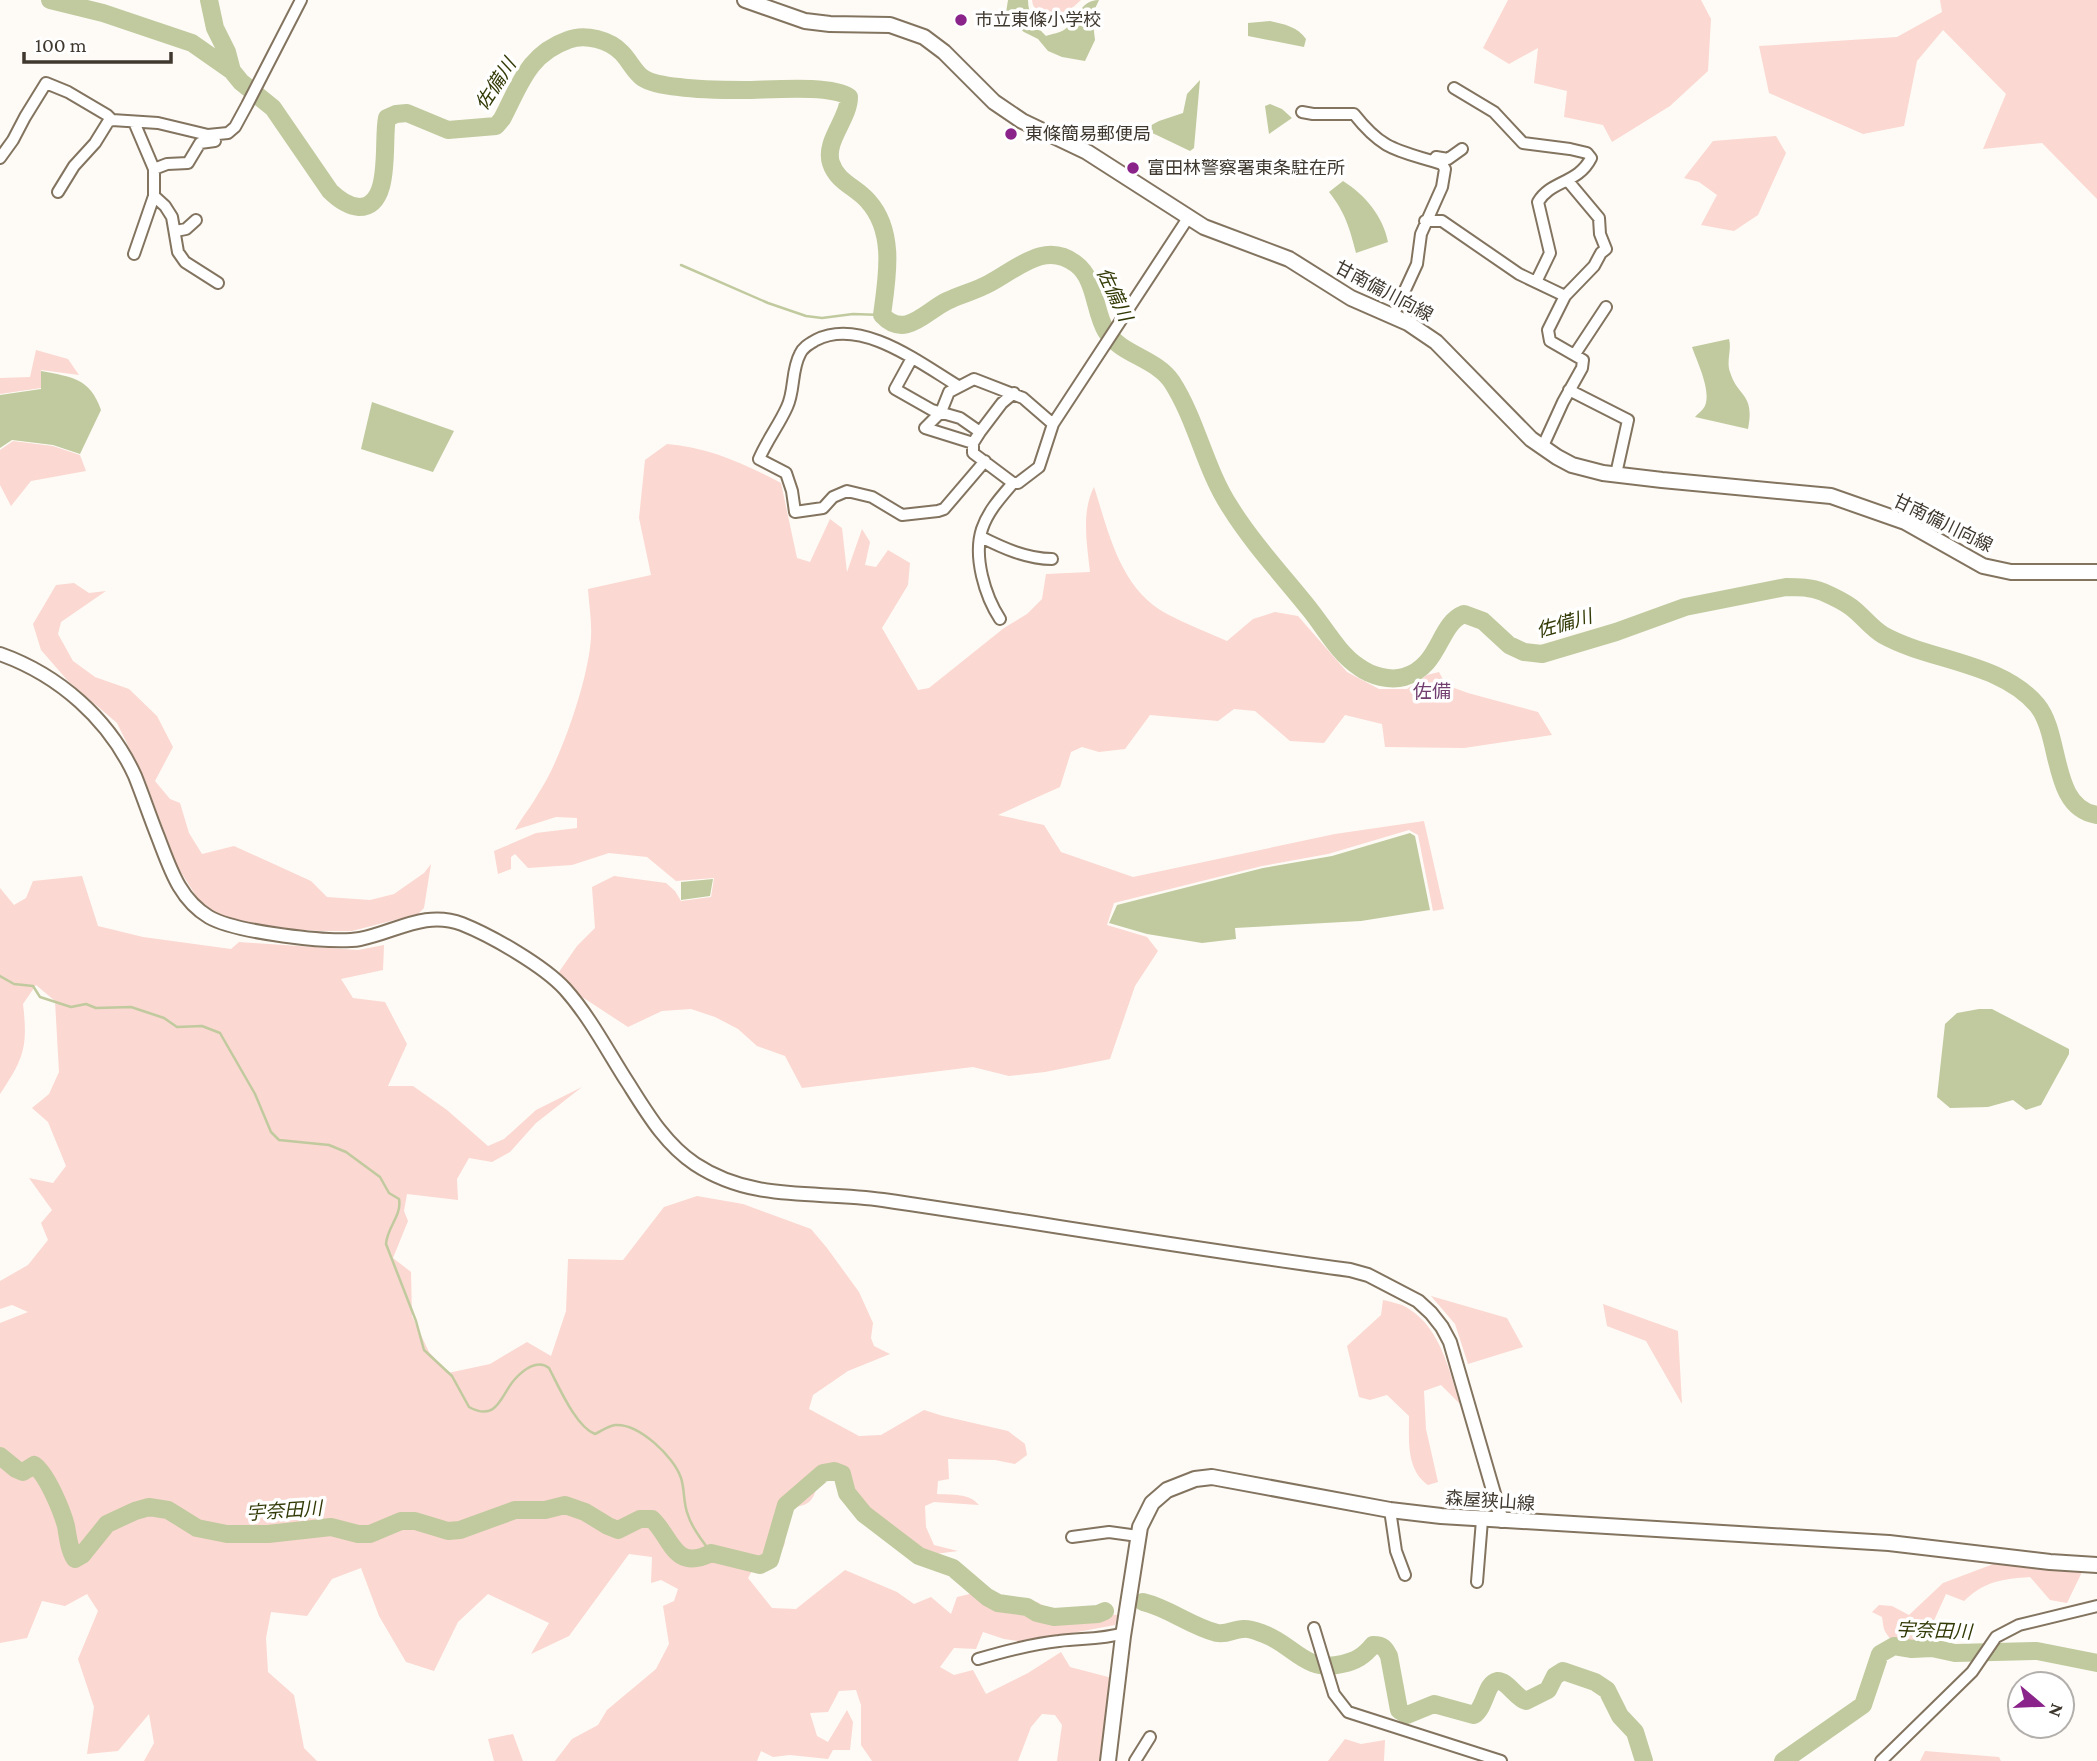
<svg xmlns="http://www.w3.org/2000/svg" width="2097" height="1761" viewBox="0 0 2097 1761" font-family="'Crimson Pro','Noto Sans JP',serif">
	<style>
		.green { fill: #fbd8d1 }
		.water { fill: #c0ca9e }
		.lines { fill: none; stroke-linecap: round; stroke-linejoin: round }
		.stream { stroke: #c0ca9e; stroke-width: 2.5 }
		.river { stroke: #c0ca9e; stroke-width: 18 }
		.minor-casing { stroke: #837460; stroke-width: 14 }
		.tertiary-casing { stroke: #837460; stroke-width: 16 }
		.secondary-casing { stroke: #837460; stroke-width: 18 }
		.minor { stroke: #fff; stroke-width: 10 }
		.tertiary { stroke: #fff; stroke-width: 12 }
		.secondary { stroke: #fff; stroke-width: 14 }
		.poi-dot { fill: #8a238a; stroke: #fff; stroke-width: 2.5 }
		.labels { text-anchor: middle; stroke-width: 7; stroke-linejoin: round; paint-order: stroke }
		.poi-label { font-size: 18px; fill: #3f382f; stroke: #fff; text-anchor: start }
		.street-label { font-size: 18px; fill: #3f382f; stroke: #fff }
		.water-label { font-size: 19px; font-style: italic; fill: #333a06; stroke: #fff }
		.neighbourhood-label { font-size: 19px; fill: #723e70; stroke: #fff }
	</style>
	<rect width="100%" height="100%" fill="#fefbf6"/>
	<path class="green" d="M1032 0H1081L1049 29 1033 5Z
		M1508 0H1701L1711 19 1708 71 1670 106 1612 142 1603 125 1564 117 1567 91 1534 83 1538 48 1509 64 1483 48Z
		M1940 0H2097V199L2042 143 1983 149 2006 94 1943 30 1917 61 1904 126 1863 134 1769 93 1759 46 1897 37 1942 12Z
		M1776 136 1786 153 1758 215 1734 231 1701 225 1717 195 1699 182 1684 178 1713 141Z
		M36 350 68 359 79 375 41 370V388L0 394V378L30 377Z
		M13 441 53 446 80 455 86 471 31 481 11 506 0 485V450Z
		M667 444C708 447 745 464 781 483L797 558 810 562 830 519 842 528 847 572 862 529 870 542 865 565 876 567 888 550 910 563 908 585 882 628 918 690 929 688 1004 628 1027 614 1042 599 1046 574 1090 572C1087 544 1081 512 1094 487 1109 533 1120 589 1167 614 1186 624 1207 632 1227 641L1253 619 1275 612 1298 616 1347 672 1379 689H1407L1427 675 1439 672 1446 685 1468 693 1538 712 1552 735 1464 748 1385 747 1382 724 1345 715 1324 743 1290 741 1255 711 1234 709 1218 721 1150 715 1125 749 1099 752 1082 747 1071 752 1060 787 998 815 1044 825 1061 852 1133 877 1335 834 1424 821 1444 909 1433 911 1418 835 1409 830 1328 854 1262 866 1114 903 1107 925 1147 937 1158 951 1135 986 1110 1059 1045 1072 1009 1076 973 1067 802 1088 785 1056 757 1046 738 1029 715 1017 691 1009 662 1011 628 1027 576 993 559 972 577 946 595 928 592 887 614 876 666 883 675 891 681 901 711 897 714 878 676 881 647 857 609 853 572 865 528 868 515 854 511 857V869L498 874 494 851 536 833 577 828V818L556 817 515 830C522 817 531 807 538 794 561 760 589 678 591 637 592 622 589 605 588 589L651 575 639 518 645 460Z
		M74 583 89 593 106 591 61 622 58 634 73 661 95 677 129 689 157 716 173 747 155 781 170 799 180 803 189 833 202 854 234 846 311 881 327 897 370 900 394 894 424 873 431 864 424 908 418 914 352 931H319L273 928 220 916 198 899 177 866 145 780 117 723 68 681 41 650 33 624 56 585Z
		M82 876 98 926 143 937 231 949 239 942 358 950 384 945 383 970 341 979 353 998 385 1002 407 1044 388 1086H413L447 1110 488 1146 504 1139 536 1110 582 1087 536 1123 510 1152 492 1162 469 1158 457 1179 458 1200 407 1194 404 1211 408 1221 393 1258 411 1272 412 1316 429 1352 448 1373 490 1364 527 1342 551 1356 566 1311 568 1259 623 1260 664 1207 697 1196 743 1204 811 1229 827 1248 859 1292 873 1323 871 1338 874 1346 890 1354 848 1371 813 1395 809 1409 859 1436 881 1435 924 1410 943 1416 1008 1431 1025 1444 1027 1455 1015 1464 995 1460 948 1459 949 1479 938 1481 937 1494C952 1495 969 1493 979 1505L934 1502 925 1506 926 1527 934 1545 958 1551 927 1555 906 1547 864 1515 840 1482 819 1475C815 1499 812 1508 785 1507 777 1536 802 1549 758 1560L748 1578 772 1608 796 1609 845 1570 897 1592 914 1604 931 1597 951 1614 957 1597 982 1591 1008 1600 1037 1602 1062 1616 1097 1613 1118 1615 1115 1625 1024 1642 1004 1639 983 1632 976 1649 954 1648 940 1667 954 1675 973 1670 986 1694 1028 1673 1061 1652 1070 1667 1112 1678 1102 1761H1057L1062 1725 1055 1715 1042 1714 1031 1727 1018 1761H872L861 1745V1705L856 1690 839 1691 828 1712 810 1713 817 1736 828 1742 847 1710 853 1722 850 1750H833L828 1759 790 1755 773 1757 761 1751 757 1761H555L572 1739 598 1725 607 1710 656 1669 669 1644 663 1606 674 1601 678 1589 661 1580 651 1583 652 1557 629 1554 569 1636 531 1654 549 1623 488 1594 458 1622 434 1671 406 1662 379 1616 361 1568 332 1579 307 1616 271 1612 266 1638 268 1672 294 1695 304 1748 317 1761H144L154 1743 149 1714 118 1751 87 1754 94 1707 78 1659 98 1611 87 1594 65 1606 42 1601 27 1638 0 1643V1323L28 1312 12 1305 0 1309V1281L28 1265 48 1240 41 1223 52 1210 29 1178 53 1183 66 1166 48 1122 32 1108 49 1094 59 1072 55 1001 36 985 23 1004C28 1047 24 1058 0 1094V888L14 905 26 898 33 881Z
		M1431 1296 1507 1318 1523 1347 1468 1364 1455 1324Z
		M1383 1300C1391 1302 1403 1304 1409 1309 1441 1329 1449 1371 1460 1404L1441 1385 1424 1391 1426 1429 1438 1482 1428 1485C1406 1470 1409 1440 1409 1416L1387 1395 1370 1400 1359 1397 1347 1346 1381 1315Z
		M1603 1304 1678 1331 1682 1404 1646 1341 1607 1326Z
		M1996 1563 2082 1572 2067 1603 2050 1600 2030 1577C2002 1579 1985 1581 1964 1601L1946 1594 1932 1625 1945 1634 1932 1654C1916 1654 1895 1648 1886 1633 1883 1629 1883 1622 1882 1617L1872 1612 1879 1605 1892 1606 1909 1615 1943 1583Z
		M513 1734 523 1761H494L488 1739Z
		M1345 1739 1361 1744 1385 1740 1384 1761H1328Z
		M1925 1751 1999 1757 2001 1761H1920Z"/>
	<path class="water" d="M1008 0H1028C1028 15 1036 26 1046 36 1051 34 1059 33 1064 30 1077 22 1079 0 1099 0L1092 15 1095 40 1085 61 1062 57 1048 51 1038 39 1024 32 1011 22 1006 13Z
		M1270 21C1284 24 1298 27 1306 39L1304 47 1248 36V23Z
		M1200 80 1194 148 1190 151 1144 129 1159 121 1183 113 1187 94Z
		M1270 104 1282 109 1292 118 1269 134 1265 106Z
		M1343 181C1365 195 1383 216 1388 242L1356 253C1350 229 1345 212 1329 192Z
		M1729 339C1732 350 1726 361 1730 372 1738 398 1755 393 1748 429L1695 417C1697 414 1701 412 1703 409 1714 395 1697 362 1692 347Z
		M41 371C72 377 90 378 101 410L80 454 53 445 12 440 0 448V395L41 389Z
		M372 402 454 431 433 472 361 449Z
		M1410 833 1415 836 1430 910 1361 921 1235 928 1236 939 1202 943 1147 934 1109 923 1117 905 1263 868 1332 856Z
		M713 879 710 896 681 900V882Z
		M1979 1009H1992L2069 1049V1054L2041 1105 2026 1110 2013 1100 1988 1107 1950 1108 1937 1097 1945 1024 1957 1013Z"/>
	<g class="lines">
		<path class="stream" d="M681 265 768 303 806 316 822 318 853 314 882 315
			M0 976 14 984 33 986 40 997 71 1007 86 1004 96 1008 131 1007 164 1018 177 1027 202 1026 220 1033 255 1094 271 1132 279 1140 329 1145 346 1152 380 1177 389 1193 399 1199C402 1216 387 1227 386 1244L416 1321 424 1350 452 1376 469 1407C498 1423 501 1394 515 1379 524 1369 538 1359 549 1368 559 1387 576 1427 595 1434 601 1431 608 1426 615 1425 639 1423 674 1457 681 1478 685 1490 683 1503 688 1515 692 1529 703 1541 711 1553"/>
		<path class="river" d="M50 0 103 13 192 43 232 71
			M209 0 215 28 227 52 232 71 241 82 273 108 330 191C338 199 347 206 359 207 393 207 382 140 387 118L396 114 407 113 448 130 496 126 502 119C520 85 528 54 568 40 585 33 610 40 622 53 629 60 635 73 643 78 652 84 669 86 679 87 700 90 723 90 744 90 768 90 831 84 849 97 849 119 824 141 831 163 837 182 856 187 868 201 896 232 887 278 882 315 905 340 926 311 947 301 961 294 976 291 990 283 1017 269 1045 240 1076 264 1096 279 1094 311 1106 331 1121 355 1156 358 1172 382 1197 421 1205 469 1230 507 1253 544 1284 577 1311 611 1326 630 1339 654 1359 667 1371 676 1390 681 1404 677 1441 666 1438 624 1464 614L1483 621 1509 645 1524 652 1542 654 1616 632 1685 607 1786 587C1798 587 1811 587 1823 592 1832 596 1843 601 1851 607 1862 615 1871 628 1883 635 1929 661 2001 662 2037 705 2062 735 2050 808 2097 815
			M0 1456 16 1469 23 1472 34 1465C47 1474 62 1511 66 1526 68 1537 69 1550 75 1559L82 1555 107 1524 135 1511 149 1507 168 1510 197 1528 227 1534H268L331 1527 358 1534H370L401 1521H415L448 1531 460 1530 515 1510H545L565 1505 585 1512 608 1526 618 1530 640 1519H652C672 1538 674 1572 711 1553L760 1565 770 1560 786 1505 823 1473 834 1471 842 1474 847 1493 864 1514 919 1556 953 1568 987 1597 998 1603 1027 1607 1037 1613 1054 1617 1098 1614 1105 1611
			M1143 1602C1169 1608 1190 1626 1217 1633 1227 1635 1234 1629 1243 1629 1250 1628 1258 1632 1264 1634 1294 1645 1305 1673 1342 1664 1356 1661 1364 1656 1373 1645 1383 1645 1385 1648 1389 1656L1399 1710 1407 1715 1434 1704 1474 1715C1485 1708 1486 1683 1497 1681 1507 1680 1516 1698 1526 1701L1548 1690 1555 1676 1563 1671 1595 1682 1607 1690 1620 1716 1635 1732 1644 1761
			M1783 1761 1863 1705 1880 1654 1894 1646 1912 1649 1932 1648 1955 1653 2037 1651 2097 1663"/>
		<defs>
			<path id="minor" d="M1454 88 1494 112 1523 143 1570 149 1587 153 1591 158C1578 184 1551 180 1538 202L1550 253 1536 282
				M1302 112 1313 114H1354C1384 152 1398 150 1442 164L1445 169 1442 187 1421 234 1417 264 1393 316
				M134 122 154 169V196L134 254
				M1436 157 1448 159 1462 149
				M0 158 13 140 25 117 46 83 68 92 107 115 112 120 158 123 208 135 228 133 235 127 247 105 301 0
				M154 169 167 164 188 163 200 143 215 141
				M58 192 74 166 95 143 108 122 112 120
				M154 196 165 206 172 217 178 252 185 262 218 283
				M1425 221H1442L1519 274 1565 296
				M176 231 186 229 196 220
				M1575 354 1606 307
				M912 358 895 389 932 410 960 418 980 432 973 443V453L1013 483
				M958 386C920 363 861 317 816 340 809 344 803 347 800 354 791 371 795 390 787 407 779 425 767 440 759 459L786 473 792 491 795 512 823 508 833 497 847 491 872 497 902 515 938 511 944 509 985 461
				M1569 390 1628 420 1616 474
				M980 432 1002 403 1014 393
				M973 443 925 428 941 412 949 392 974 379 1023 398 1053 424
				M1542 448 1563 402 1582 368 1583 360 1550 341 1548 330 1565 296 1594 266 1601 253 1606 249 1600 234 1599 218 1568 181
				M981 537C1003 548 1027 559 1052 559
				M1000 619C985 596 973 557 982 529 988 511 1001 497 1013 483H1018L1039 467 1053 424 1188 218
				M1390 1510 1396 1551 1405 1575
				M1072 1537 1109 1532 1138 1536
				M1477 1582 1482 1520
				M1314 1628 1334 1694 1348 1712 1501 1761
				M978 1659C1005 1651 1031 1644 1059 1641 1082 1638 1100 1640 1124 1633
				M1135 1761 1150 1737
				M1881 1761 1972 1672 1996 1637 2019 1625 2097 1606"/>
			<path id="tertiary" d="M0 654C59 675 109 719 135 776 143 796 150 817 158 837 170 868 179 899 209 917 235 932 331 944 360 939 396 932 425 910 462 924 492 936 544 966 565 989 590 1017 608 1052 628 1083 647 1113 665 1144 695 1164 754 1203 817 1190 883 1200 1039 1223 1194 1249 1350 1270L1368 1275 1418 1301 1431 1313 1442 1327 1450 1342 1502 1521"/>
			<path id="secondary" d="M745 0 805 21 830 24 890 25 924 37 944 52 994 102 1022 121 1087 152 1204 227 1289 259 1351 298 1408 323 1436 342 1531 439 1557 457 1572 465 1603 473 1662 480 1831 496 1905 522 1983 566 2011 572H2097
				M1108 1761 1123 1636 1140 1527 1152 1503 1167 1490 1195 1479 1212 1477 1390 1510 1441 1516 1889 1543 2050 1562 2097 1565"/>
		</defs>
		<use href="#minor" class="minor-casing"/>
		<use href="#tertiary" class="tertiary-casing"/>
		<use href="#secondary" class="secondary-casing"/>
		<use href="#minor" class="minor"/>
		<use href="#tertiary" class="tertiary"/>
		<use href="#secondary" class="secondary"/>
	</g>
	<g class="poi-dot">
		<circle cx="961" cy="20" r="7"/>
		<circle cx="1011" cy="134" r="7"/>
		<circle cx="1133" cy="168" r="7"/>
	</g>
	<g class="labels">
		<g class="poi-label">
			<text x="975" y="26">市立東條小学校</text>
			<text x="1025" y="140">東條簡易郵便局</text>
			<text x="1147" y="174">富田林警察署東条駐在所</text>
		</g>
		<g class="street-label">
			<text transform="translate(1384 291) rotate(28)" y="6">甘南備川向線</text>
			<text transform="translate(1943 523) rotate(26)" y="6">甘南備川向線</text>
			<text transform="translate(1490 1501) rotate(4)" y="6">森屋狭山線</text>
		</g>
		<g class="water-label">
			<text transform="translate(495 84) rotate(-57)" y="7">佐備川</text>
			<text transform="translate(1115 294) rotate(65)" y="7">佐備川</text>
			<text transform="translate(1564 623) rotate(-16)" y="7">佐備川</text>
			<text transform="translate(284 1510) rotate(-4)" y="7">宇奈田川</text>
			<text transform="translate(1934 1630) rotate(2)" y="7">宇奈田川</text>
		</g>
		<g class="neighbourhood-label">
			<text x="1432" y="698">佐備</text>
		</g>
	</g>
	<g transform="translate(2041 1705) rotate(109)"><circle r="33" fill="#ffffff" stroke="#b2afac" stroke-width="2"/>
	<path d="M0-5L12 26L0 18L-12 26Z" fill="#8a238a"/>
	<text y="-10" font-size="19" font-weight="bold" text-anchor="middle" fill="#3f382f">N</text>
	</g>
	<path d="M24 52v10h147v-10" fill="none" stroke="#3f382f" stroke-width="3.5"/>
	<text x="35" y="52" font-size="21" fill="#3f382f" stroke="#ffffff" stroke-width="5" paint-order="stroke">100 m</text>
</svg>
